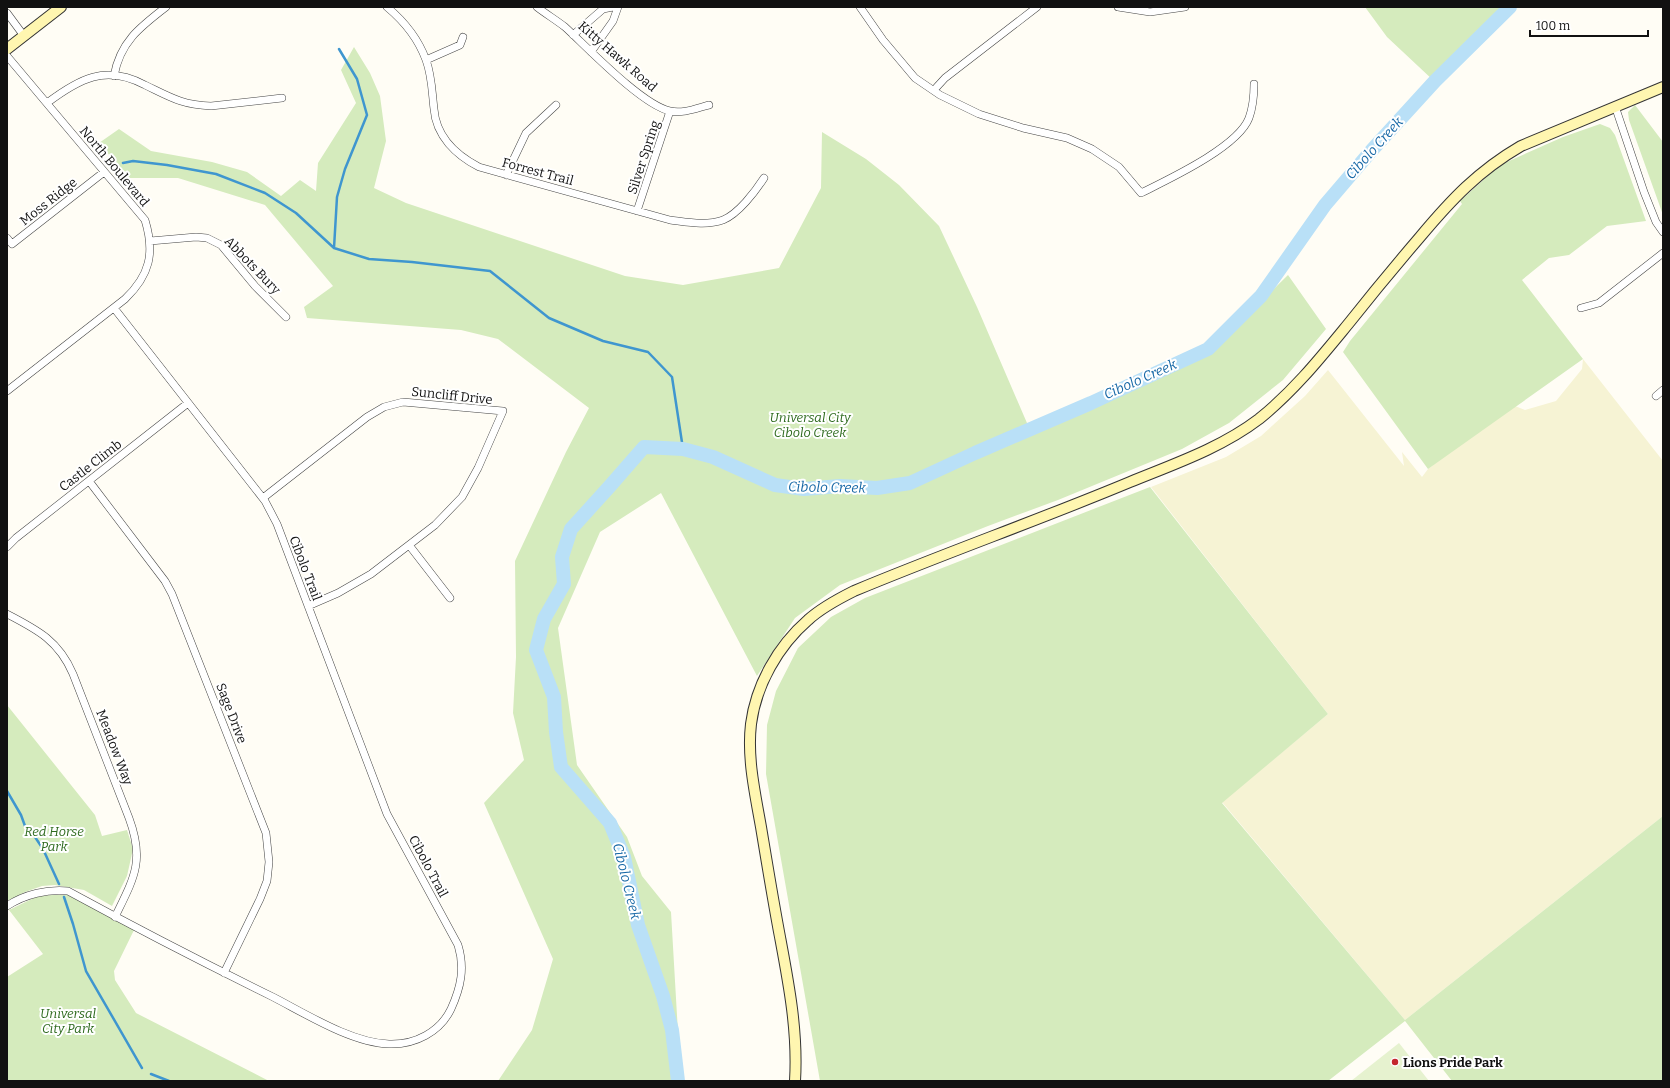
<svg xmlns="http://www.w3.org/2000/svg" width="1670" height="1088" viewBox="0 0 1670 1088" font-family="Bitter,serif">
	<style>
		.farmland { fill: #f6f3d4 }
		.green { fill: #d5ebbd }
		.pitch { fill: #e6f2cf }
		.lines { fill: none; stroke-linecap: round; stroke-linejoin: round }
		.stream { stroke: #3f96cf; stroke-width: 2.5 }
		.river { stroke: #b9e0f7; stroke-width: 14 }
		.street-casing { stroke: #444; stroke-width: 8 }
		.secondary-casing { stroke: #333; stroke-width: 12 }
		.street { stroke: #fff; stroke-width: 7 }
		.secondary { stroke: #fff6b0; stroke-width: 10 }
		.poi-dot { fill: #c4262e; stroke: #fff; stroke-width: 1.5 }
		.labels { text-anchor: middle; stroke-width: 4; stroke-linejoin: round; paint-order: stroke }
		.street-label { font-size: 13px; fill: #111; stroke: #fff }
		.park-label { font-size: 13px; font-style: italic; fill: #2f6b1f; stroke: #fff }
		.poi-label { font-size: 13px; font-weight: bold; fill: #111; stroke: #fff; text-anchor: start }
		.water-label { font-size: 14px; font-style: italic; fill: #1768a6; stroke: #fff }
	</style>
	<rect width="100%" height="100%" fill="#fffdf5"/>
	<path class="farmland" d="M1583 359 1663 461V816L1405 1020 1222 802 1328 714 1151 487 1226 457 1261 436 1305 396 1328 370 1404 466 1402 452 1422 477 1428 469 1510 404 1525 410 1556 401 1582 369Z"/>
	<path class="green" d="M1365 7H1504L1451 58 1434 81 1387 37Z
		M354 47 370 73 380 96 386 141 374 188 406 203 625 276 683 285 779 268 821 188 822 132 866 159 899 185 939 226 977 307 1030 430 1157 380 1234 328 1288 275 1326 329 1283 380 1229 423 1182 449 1058 500 988 526 840 585 795 618 757 676 661 493 600 532 558 628 577 765 627 837 642 876 671 912 680 1067 678 1081H498L532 1030 553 959 484 803 524 760 513 713 516 657 515 561 566 452 589 408 498 339 461 330 307 318 304 307 333 286 265 205 178 178H129L99 143 119 129 151 151 212 162 247 172 281 196 300 180 316 191 318 163 356 103 341 70Z
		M1635 105 1663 142V215L1629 120 1628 112Z
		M1600 124 1610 128 1615 135 1646 221 1607 226 1569 255 1549 258 1522 280 1583 359 1428 469 1343 352 1350 341 1462 204 1460 201 1500 165 1563 137Z
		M1150 487 1328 714 1222 803 1405 1020 1663 816V1081H1452L1405 1021 1328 1081H820L766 774 767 725 776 691 798 648 831 617 865 598Z
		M7 705 95 815 102 836 127 830 133 849 127 876 112 906 84 890 55 885 42 886 25 892 9 901 7 898Z
		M53 895H68L134 930 114 971 115 980 136 1013 269 1081H7V977L43 954 9 910 38 896Z"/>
	<path class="pitch" d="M1399 1043 1429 1081H1351Z"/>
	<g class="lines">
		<path class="stream" d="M123 163 133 161 167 165 216 174 265 193 296 213 334 248 369 259 412 262 490 271 549 318 603 341 648 352 672 377 683 449
			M334 248 337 197 345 169 367 115 357 79 339 49
			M7 791 21 815 25 826 33 834 43 849 59 884
			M64 897 73 924 86 971 142 1068
			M151 1074 169 1081"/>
		<path class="river" d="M678 1081 672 1030 663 996 638 925 624 857 610 823 561 767 556 732 554 697 536 650 544 619 564 584 562 557 571 529 610 486 644 447 683 449 713 457 775 485 804 489 840 486 877 488 910 483 975 453 1091 403 1208 349 1261 296 1325 205 1372 150 1435 81 1510 7"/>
		<defs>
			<path id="street" d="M387 7C405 22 418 38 426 60 432 76 432 93 434 109 436 136 456 155 479 167L670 220C687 222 706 226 723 220 738 214 755 192 764 178
				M537 7C546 14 556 20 565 27 588 48 642 105 670 111 683 114 697 108 709 105
				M860 7 883 40 915 78 940 95 979 114 1023 128 1067 138 1092 149 1119 167 1141 193C1169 179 1238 147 1249 118 1253 107 1254 95 1254 84
				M1118 7 1150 12 1185 7
				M7 13 24 36
				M573 35 603 9 613 7
				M591 52 613 21 618 7
				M7 56 145 220C155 253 150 275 125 299L7 391
				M426 60 460 45 463 37
				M114 76C120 42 140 27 166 7
				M934 90 945 78 1037 7
				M47 103C79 79 105 64 145 85 170 97 182 105 211 106L282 98
				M1615 106 1644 192 1656 222 1663 232
				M506 175 526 133 556 105
				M637 211 670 111
				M7 238 12 244 104 172
				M150 241 196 237 207 238 221 245 255 286 286 317
				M1581 308 1599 303 1663 253
				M1656 396 1663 390
				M89 481 165 581 172 594 266 833 269 862 267 881 260 899 224 973
				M263 498 367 417 384 407 403 402 503 411 478 468 462 497 435 525 371 574 338 593 308 606
				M409 545 450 598
				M7 547 16 538 188 403
				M7 614C38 630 59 641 73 674L129 818C145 861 134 878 115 917
				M7 906C25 894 48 889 68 891 136 928 204 963 273 997 306 1014 352 1043 389 1044 415 1045 440 1032 451 1009 461 987 465 968 458 945L387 814 277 524 265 501 114 308"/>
			<path id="secondary" d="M7 49 61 7
				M795 1081C798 1032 789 985 780 937 773 900 767 863 761 827 755 793 747 758 751 724 756 685 778 646 808 620 821 608 838 599 854 591 945 553 1039 520 1130 482 1174 464 1221 448 1259 419 1294 391 1321 357 1349 323 1372 294 1396 265 1420 237 1451 200 1478 171 1521 146L1663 87"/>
		</defs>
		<use href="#street" class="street-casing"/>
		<use href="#secondary" class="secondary-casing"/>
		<use href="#street" class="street"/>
		<use href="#secondary" class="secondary"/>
	</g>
	<circle class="poi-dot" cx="1395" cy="1062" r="4"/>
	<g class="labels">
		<g class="street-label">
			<text transform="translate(618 56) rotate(41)" y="5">Kitty Hawk Road</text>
			<text transform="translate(643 157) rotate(-72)" y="5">Silver Spring</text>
			<text transform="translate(115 166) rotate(50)" y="5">North Boulevard</text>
			<text transform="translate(538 171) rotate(15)" y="5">Forrest Trail</text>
			<text transform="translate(48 201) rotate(-38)" y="5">Moss Ridge</text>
			<text transform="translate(253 265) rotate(46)" y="5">Abbots Bury</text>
			<text transform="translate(452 395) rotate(6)" y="5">Suncliff Drive</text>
			<text transform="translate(90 465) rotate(-38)" y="5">Castle Climb</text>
			<text transform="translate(306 568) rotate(69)" y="5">Cibolo Trail</text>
			<text transform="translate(232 713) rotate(69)" y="5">Sage Drive</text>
			<text transform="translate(115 747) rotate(69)" y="5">Meadow Way</text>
			<text transform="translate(429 866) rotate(62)" y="5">Cibolo Trail</text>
		</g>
		<g class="park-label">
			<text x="810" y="422">Universal City<tspan x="810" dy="15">Cibolo Creek</tspan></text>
			<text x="54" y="836">Red Horse<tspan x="54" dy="15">Park</tspan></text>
			<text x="68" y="1018">Universal<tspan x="68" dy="15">City Park</tspan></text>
		</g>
		<g class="poi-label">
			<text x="1403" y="1067">Lions Pride Park</text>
		</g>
		<g class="water-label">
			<text transform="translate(1374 148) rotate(-48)" y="5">Cibolo Creek</text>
			<text transform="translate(1140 379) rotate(-24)" y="5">Cibolo Creek</text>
			<text transform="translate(827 487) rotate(1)" y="5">Cibolo Creek</text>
			<text transform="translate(627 881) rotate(76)" y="5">Cibolo Creek</text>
		</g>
	</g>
	<rect width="1670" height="1088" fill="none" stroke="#111111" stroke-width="16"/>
	<path d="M1530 30v6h118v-6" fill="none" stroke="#111111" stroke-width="2"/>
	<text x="1536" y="30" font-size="12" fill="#111111" stroke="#ffffff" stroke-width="3" paint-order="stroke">100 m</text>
</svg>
